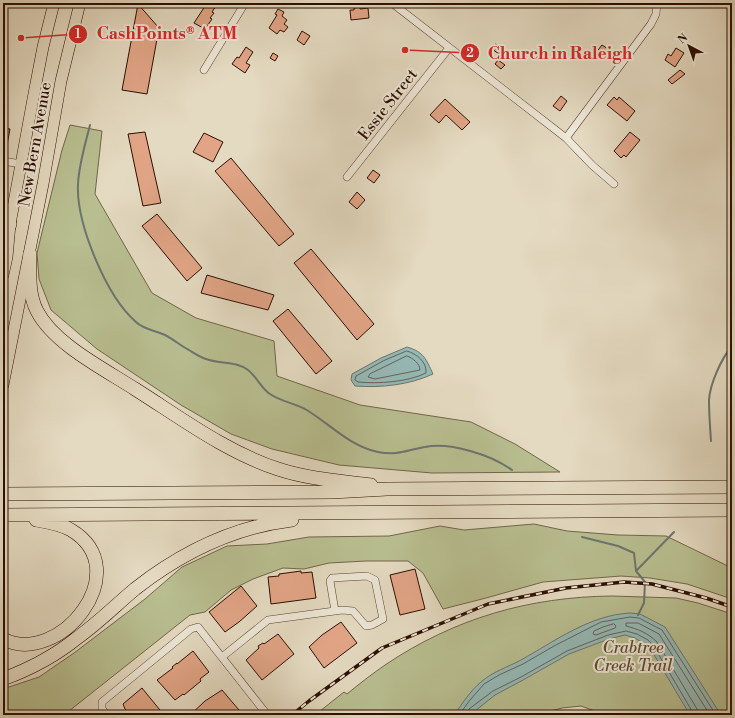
<svg xmlns="http://www.w3.org/2000/svg" width="735" height="718" viewBox="0 0 735 718" font-family="'Libre Bodoni',serif">
	<style>
		.green { fill: #b8be90; stroke: #726648 }
		.water { fill: #96bab7; stroke: #6c756e }
		.lines { fill: none; stroke-linecap: round; stroke-linejoin: round }
		.shore { stroke: #61645c; stroke-width: 1 }
		.stream { stroke: #6c756e; stroke-width: 2 }
		.building { fill: #e1a586; stroke: #2c0e01 }
		.minor-casing { stroke: #5a4131; stroke-width: 8 }
		.primary-casing { stroke: #2c0e01; stroke-width: 12 }
		.motorway-casing { stroke: #2c0e01; stroke-width: 14 }
		.minor { stroke: #ede7d7; stroke-width: 7 }
		.primary { stroke: #e4dac1; stroke-width: 11 }
		.motorway { stroke: #e4dac1; stroke-width: 13 }
		.rail-casing { stroke: #2c0e01; stroke-width: 3.5 }
		.rail { stroke: #ede7d7; stroke-width: 2; stroke-dasharray: 6; stroke-linecap: butt }
		.labels { text-anchor: middle; stroke-width: 4; stroke-linejoin: round; paint-order: stroke }
		.street-label { font-size: 16px; fill: #2c0e01; stroke: #ede7d7 }
		.park-label { font-size: 16px; font-style: italic; fill: #5d4c33; stroke: #ede7d7 }
		.leader { fill: none; stroke: #d62828; stroke-width: 1.5 }
		.callout-dot { fill: #d62828; stroke: #ede7d7; stroke-width: 1.5 }
		.mark-label { font-size: 12px; text-anchor: middle; font-weight: bold; fill: #fff }
		.callout-label { font-size: 17px; text-anchor: middle; font-weight: bold; fill: #d62828; stroke: #ede7d7; stroke-width: 4; stroke-linejoin: round; paint-order: stroke }
	</style>
	<rect width="100%" height="100%" fill="#e4dac1"/>
	<filter id="stains"><feTurbulence type="fractalNoise" baseFrequency=".005" numOctaves="4"/><feColorMatrix values="0 0 0 0 .2 0 0 0 0 .09 0 0 0 0 .02 0 0 0 .5 -.17"/></filter>
	<radialGradient id="worn" r=".72"><stop offset=".6" stop-color="#630" stop-opacity="0"/><stop offset="1" stop-color="#630" stop-opacity=".3"/></radialGradient>
	<path class="green" d="M70 125 102 131 95 194 152 293 196 318 274 341 277 376 360 405 471 422 515 444 560 472 432 473 339 465 272 449 231 434 181 405 97 349 51 310 39 279 37 253 62 150Z
		M534 524 567 531 618 535 666 536 732 568V599L687 584 650 578 621 576 543 582 486 598 443 609 423 573 408 561H366L329 563 304 569 283 568 253 579 231 590 205 612 190 615 64 715H3V689L39 677 74 653 145 599 182 567 227 546 267 544 309 537 389 536 440 526 464 530Z
		M612 596 676 598 698 603 732 614V715H606L581 706 562 708 537 715H315L344 692 347 694C359 684 372 674 385 665 455 618 529 597 612 596Z"/>
	<path class="water" d="M407 347C424 352 426 359 433 374 409 385 381 388 355 386L351 380 352 374 381 358Z
		M630 613 640 614 665 627 721 715H690L650 648 635 638 625 635 609 639 569 654 523 680 495 695 470 715H454C462 704 470 691 481 682 492 672 508 667 521 660 555 641 590 615 630 613Z"/>
	<g class="lines">
		<path class="shore" d="M407 351C417 354 427 362 426 373 408 382 378 384 358 382L355 380 356 376 383 361Z
			M407 356C413 358 420 364 420 370L375 379 368 377 370 374Z
			M614 624 616 626 615 628 596 635 593 634 594 631 603 627Z
			M459 715 470 700 484 684 499 675 523 664 554 646 601 622 630 617 639 618 662 630 716 715
			M467 715 469 709 493 691 521 677 567 651 608 635 626 631 637 634 648 640 653 645 692 711 693 715
			M698 715 697 709 657 642C648 633 638 629 626 626V623H638L659 634 710 715"/>
		<path class="stream" d="M90 125C85 145 79 164 78 184 76 223 106 296 136 322 143 329 156 331 165 335 173 339 181 346 189 350 194 353 200 357 206 359 220 364 236 361 248 370 257 377 261 388 270 394 280 401 293 403 305 409 329 423 349 446 378 452 397 456 407 450 425 447 451 442 491 455 512 470
			M711 441C710 427 709 413 709 400 710 384 721 359 732 346
			M582 537 618 546 634 553 636 571 645 582 644 603 638 615
			M636 571 674 532"/>
	</g>
	<path class="building" d="M207 3H218L212 12 214 13 210 18 212 19 205 29 194 23Z
		M138 4 159 28 147 94 122 90Z
		M360 7V9L368 8 369 18 351 20 350 10H354V8Z
		M278 9 284 12 282 16 287 20 284 24 288 27 284 32 280 30 277 34 269 28 277 15 275 14Z
		M302 31 310 36 304 45 297 40Z
		M495 44 503 48 499 54 492 49Z
		M602 45 608 49 599 59 594 55Z
		M246 47 253 52 246 63 250 65 245 73 232 64 237 57 239 58Z
		M676 48 684 53 675 67 665 60 668 54 671 56Z
		M273 53 278 56 275 61 270 58Z
		M498 60 505 65 501 69 495 64Z
		M680 70 685 74 672 84 668 80Z
		M561 96 567 101 560 111 553 106Z
		M614 97 617 100 619 97 635 111 627 121 607 105Z
		M445 99 470 122 462 130 446 115 439 123 430 115Z
		M3 128 10 129 6 150H3Z
		M145 132 161 203 143 206 128 134Z
		M630 132 640 140 626 157 624 155 621 158 614 151Z
		M204 133 223 142 213 162 193 152Z
		M231 158 294 234 279 246 215 171Z
		M373 170 380 175 374 183 367 178Z
		M357 192 365 200 357 209 349 202Z
		M157 214 202 268 187 281 142 226Z
		M311 249 374 324 357 340 294 263Z
		M207 275 274 295 268 310 201 293Z
		M288 309 332 361 316 374 273 321Z
		M415 569 425 609 400 615 390 575Z
		M301 571V573L312 572 316 598 271 604 268 577 279 576V574Z
		M241 586 257 606 239 622 225 632 209 612Z
		M341 622 357 643 324 668 309 647 322 635Z
		M278 634 294 654 262 680 246 660 259 648 258 646 263 643 264 644Z
		M193 651 209 672 200 679 201 681 184 695 183 694 175 700 157 680 173 668 172 667 177 663V664Z
		M142 688 164 715H131L125 709 123 704Z
		M222 690 239 710 232 715H190L205 701Z"/>
	<g class="lines">
		<defs>
			<path id="minor" d="M392 3 566 138 592 165 614 184
				M204 70 245 3
				M566 138 651 24 656 14 657 3
				M3 161 21 164
				M347 177 449 48
				M222 657 268 620 342 610 353 611 366 626 372 625 383 619 375 580 367 576 332 578 330 581 335 611
				M107 715 102 709V702L191 629 198 627 265 712 261 715"/>
			<path id="primary" d="M3 275 7 257 10 224 33 99 43 47 54 3
				M3 385 43 184 61 81 80 3"/>
			<path id="motorway" d="M3 241 10 224
				M30 254C30 272 28 294 37 311 54 344 104 369 135 389 181 418 226 452 278 469 308 479 340 481 371 485
				M3 494 332 492 387 489 732 487
				M3 515 732 510
				M3 639C59 668 138 570 71 530 61 524 48 522 36 520
				M3 679C30 669 55 656 77 638 98 623 116 605 135 589 181 553 234 527 292 520"/>
		</defs>
		<use href="#minor" class="minor-casing"/>
		<use href="#primary" class="primary-casing"/>
		<use href="#motorway" class="motorway-casing"/>
		<use href="#minor" class="minor"/>
		<use href="#primary" class="primary"/>
		<use href="#motorway" class="motorway"/>
		<defs>
			<path id="rail" d="M292 715 309 701 382 648 488 604 566 588 624 582 652 584 706 598 732 607"/>
		</defs>
		<use href="#rail" class="rail-casing"/>
		<use href="#rail" class="rail"/>
	</g>
	<g class="labels">
		<g class="street-label">
			<text transform="translate(387 104) rotate(-52)" y="6">Essie Street</text>
			<text transform="translate(34 144) rotate(-80)" y="6">New Bern Avenue</text>
		</g>
		<g class="park-label">
			<text x="633" y="653">Crabtree<tspan x="633" dy="18">Creek Trail</tspan></text>
		</g>
	</g>
	<path class="leader" d="M21 38L78 34M405 50L470 53"/>
	<g class="callout-dot">
		<circle cx="21" cy="38" r="4"/>
		<circle cx="405" cy="50" r="4"/>
		<circle cx="78" cy="34" r="10"/>
		<circle cx="470" cy="53" r="10"/>
	</g>
	<g class="mark-label">
		<text x="78" y="38">1</text>
		<text x="470" y="57">2</text>
	</g>
	<g class="callout-label">
		<text x="167" y="39">CashPoints® ATM</text>
		<text x="560" y="59">Church in Raleigh</text>
	</g>
	<rect width="735" height="718" fill="none" stroke="#e4dac1" stroke-width="16"/>
	<rect x="4" y="4" width="727" height="710" fill="none" stroke="#2c0e01" stroke-width="2"/>
	<rect x="8" y="8" width="719" height="702" fill="none" stroke="#2c0e01"/>
	<g transform="translate(689 46) rotate(319)" stroke="#ede7d7" stroke-width="3" paint-order="stroke">
	<path d="M0-3L7 15L0 10L-7 15Z" fill="#2c0e01"/>
	<text y="-6" font-size="11" font-weight="bold" text-anchor="middle" fill="#2c0e01">N</text>
	</g>
	<rect width="100%" height="100%" filter="url(#stains)"/>
	<rect width="100%" height="100%" fill="url(#worn)"/>
</svg>
